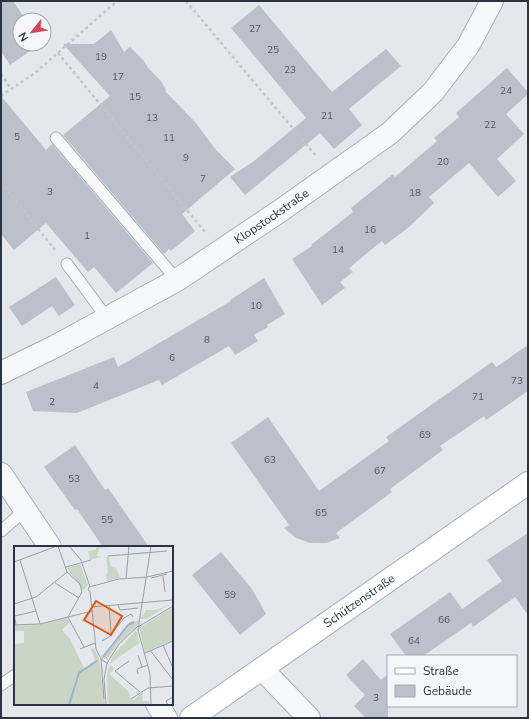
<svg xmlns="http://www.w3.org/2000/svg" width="529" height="719" viewBox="0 0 529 719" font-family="'Nunito Sans',sans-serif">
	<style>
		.building { fill: #bbc0ca }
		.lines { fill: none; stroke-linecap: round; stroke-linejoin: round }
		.service-casing { stroke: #a9aeb7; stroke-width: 13 }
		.minor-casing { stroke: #a9aeb7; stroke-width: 24 }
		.tertiary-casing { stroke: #a9aeb7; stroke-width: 24 }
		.secondary-casing { stroke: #a9aeb7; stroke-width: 24 }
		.path { stroke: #c2c5cb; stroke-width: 2.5; stroke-dasharray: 3 3; stroke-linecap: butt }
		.service { stroke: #f7f8fa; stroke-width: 11 }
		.minor { stroke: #f7f8fa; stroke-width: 22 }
		.tertiary { stroke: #f7f8fa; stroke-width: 22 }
		.secondary { stroke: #fff; stroke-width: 22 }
		.labels { text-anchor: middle; stroke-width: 3; stroke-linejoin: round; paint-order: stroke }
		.number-label { font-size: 10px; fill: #4f5766 }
		.street-label { font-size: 12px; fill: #2b3445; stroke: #f4f6f9 }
		.inset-river { fill: none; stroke: #9fb4cc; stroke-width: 2 }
		.inset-road { fill: none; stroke: #9a9fa9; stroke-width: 1 }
		.view { fill: #df570f; fill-opacity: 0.15; stroke: #df570f; stroke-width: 2 }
		.inset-edge { fill: none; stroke: #2b3445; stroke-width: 2 }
	</style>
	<rect width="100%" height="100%" fill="#e4e7ec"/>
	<path class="building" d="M1 1H13L26 20H20V44H40L10 65 1 51Z
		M259 5 332 92 386 49 401 66 349 109 362 125 334 149 320 133 245 195 230 177 254 161 306 118 231 28Z
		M111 30 124 52 130 47 143 60 148 68 161 81 166 90 165 91 195 122 216 150 235 169 182 214 195 231 171 251 169 249 164 254 63 135 110 96 63 44H94Z
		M507 68 528 92V94L506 114 524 134 497 159 516 181 498 197 469 163 429 197 434 203 409 227 385 245 382 241 349 268 353 272 340 282 345 288 322 305 292 259 312 246 311 245 353 212 351 208 393 174 395 177 437 141 434 138 459 117 456 113Z
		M1 96 46 150 52 144 153 263 116 293 94 267 88 272 46 223 14 250 1 234Z
		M56 277 75 305 59 316 52 306 22 326 9 307Z
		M264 278 285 314 267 325 268 327 254 335 258 341 235 355 229 346 162 385 159 380 77 413 33 411 26 392 114 357 118 367 231 301 230 300Z
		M528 345V391L486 420 484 416 440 446 443 450 390 489 392 492 336 533 340 538 326 543H310L296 538 284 528 289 525 231 443 268 417 319 491 389 441 386 437 492 362 496 367Z
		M75 445 105 490 108 488 149 547H103L77 509 75 510 44 467Z
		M528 533V615L515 597 473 627 471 623 423 656H406L390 634 450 592 465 613 462 609 502 581 487 560Z
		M221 552 252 589 266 614 240 635 192 575Z
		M363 659 381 680 388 674V718H366L354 706 365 695 346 675Z"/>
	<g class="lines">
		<defs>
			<path id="service" d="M56 138 177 280
				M67 264 107 318
				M1 531 25 510
				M1 685 15 675"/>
			<g id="minor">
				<path id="s1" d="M1 373 56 346 177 280 280 211 390 133 433 92 468 46 492 1"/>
				<path d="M1 474 50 547"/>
				<path d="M157 704 166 718"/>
			</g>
			<path id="tertiary" d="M262 669 309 718"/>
			<g id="secondary">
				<path id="s2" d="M191 718 528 483"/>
			</g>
		</defs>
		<use href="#service" class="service-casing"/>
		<use href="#minor" class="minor-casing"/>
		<use href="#tertiary" class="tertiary-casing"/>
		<use href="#secondary" class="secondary-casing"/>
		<path class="path" d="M186 1 316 156
			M58 53 205 232
			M1 74 11 89
			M1 96 35 73 117 1
			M1 182 55 250"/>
		<use href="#service" class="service"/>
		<use href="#minor" class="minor"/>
		<use href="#tertiary" class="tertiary"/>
		<use href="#secondary" class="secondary"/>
	</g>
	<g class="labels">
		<g class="number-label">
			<text x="255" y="32">27</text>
			<text x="273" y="53">25</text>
			<text x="101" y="60">19</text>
			<text x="290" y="73">23</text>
			<text x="118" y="80">17</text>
			<text x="506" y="94">24</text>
			<text x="135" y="100">15</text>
			<text x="327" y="119">21</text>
			<text x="152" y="121">13</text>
			<text x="490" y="128">22</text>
			<text x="17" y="140">5</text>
			<text x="169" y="141">11</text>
			<text x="186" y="161">9</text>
			<text x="443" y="165">20</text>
			<text x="203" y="182">7</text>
			<text x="50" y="195">3</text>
			<text x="415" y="196">18</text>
			<text x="370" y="233">16</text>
			<text x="87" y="239">1</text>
			<text x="338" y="253">14</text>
			<text x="256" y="309">10</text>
			<text x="207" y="343">8</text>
			<text x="172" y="361">6</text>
			<text x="517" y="384">73</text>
			<text x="96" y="389">4</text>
			<text x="478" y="400">71</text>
			<text x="52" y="405">2</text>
			<text x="425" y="438">69</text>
			<text x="270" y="463">63</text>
			<text x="380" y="474">67</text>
			<text x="74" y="482">53</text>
			<text x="321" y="516">65</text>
			<text x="107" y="523">55</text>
			<text x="230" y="598">59</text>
			<text x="444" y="623">66</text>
			<text x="414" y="644">64</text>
			<text x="376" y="701">3</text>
		</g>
		<g class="street-label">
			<text dy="4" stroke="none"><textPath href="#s1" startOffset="313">Klopstockstraße</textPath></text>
			<text dy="4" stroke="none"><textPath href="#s2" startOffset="205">Schützenstraße</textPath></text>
		</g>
	</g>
	<g transform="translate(14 546)">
		<rect width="159" height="159" fill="#e4e7ec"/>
		<path d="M82 0 95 1 85 2 83 10 87 11 76 14 74 5 82 4ZM95 10 97 21 102 22 106 32 93 35 92 29 94 25 92 11ZM66 18 74 39 69 44 53 22ZM159 56 132 73H126L132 64H143ZM159 61V94L131 106 125 82ZM53 72 56 76 48 84 56 93 70 122 81 114 77 103 80 102 85 113 91 159H0V98L10 97V85H0V80L23 79ZM125 74 124 79 106 96 93 113H88L87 110 95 104 112 80 116 76ZM121 85 123 86 125 97 96 118 100 123 95 128 114 145 117 153 120 154 129 146 128 155H135V159H94L93 129 94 124 98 111Z" fill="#c9d6c5"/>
		<path class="inset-river" d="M89 111 114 79 120 76M55 159 65 127 83 115"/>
		<path class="inset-road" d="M44 0 53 26 66 38 68 46M55 0 67 14 76 41M94 10 153 5M6 14 26 78M0 16 43 0M52 21 77 14M149 30 151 46M137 32 153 28M112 33 115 0M41 37 65 52M76 45 74 44 75 41 105 33 133 31 159 25M76 45 82 103 87 113 94 118M0 58 22 51 53 26M95 59 97 88M104 59 106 64 124 62M77 61 159 54M0 67 2 79M1 70 22 65M54 71 70 101M54 71 68 46M0 79 26 78 78 65M124 81 159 60M88 95 95 91 110 72 117 68 119 71M149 99 159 122M66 103 81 97M136 104 159 134M131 107 159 95M124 109 128 121M87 113 90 153M115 115 101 125 126 146M124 128 123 123 134 119M117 153 134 142 159 140M92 159 90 133 93 117 105 98 124 80M137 159 136 128 124 84 137 0M154 159 152 155 159 151"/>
		<path class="view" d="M82 55 108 70 97 89 70 74Z"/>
		<rect width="159" height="159" class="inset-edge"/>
	</g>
	<rect width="529" height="719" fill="none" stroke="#2b3445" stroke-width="4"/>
	<rect x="387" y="655" width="130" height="52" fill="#f4f6f9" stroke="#a4a8b1"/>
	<rect x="395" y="668" width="20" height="6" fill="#ffffff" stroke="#a4a8b1"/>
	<text x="423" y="675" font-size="12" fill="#2b3445">Straße</text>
	<rect x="395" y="685" width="20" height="12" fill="#bbc0ca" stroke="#a4a8b1"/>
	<text x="423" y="695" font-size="12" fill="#2b3445">Gebäude</text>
	<g transform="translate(32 32) rotate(240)"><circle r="19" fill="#f4f6f9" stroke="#a4a8b1"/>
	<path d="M0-3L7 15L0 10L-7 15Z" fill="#d1495b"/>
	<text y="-6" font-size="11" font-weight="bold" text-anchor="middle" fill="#2b3445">N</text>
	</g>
</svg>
